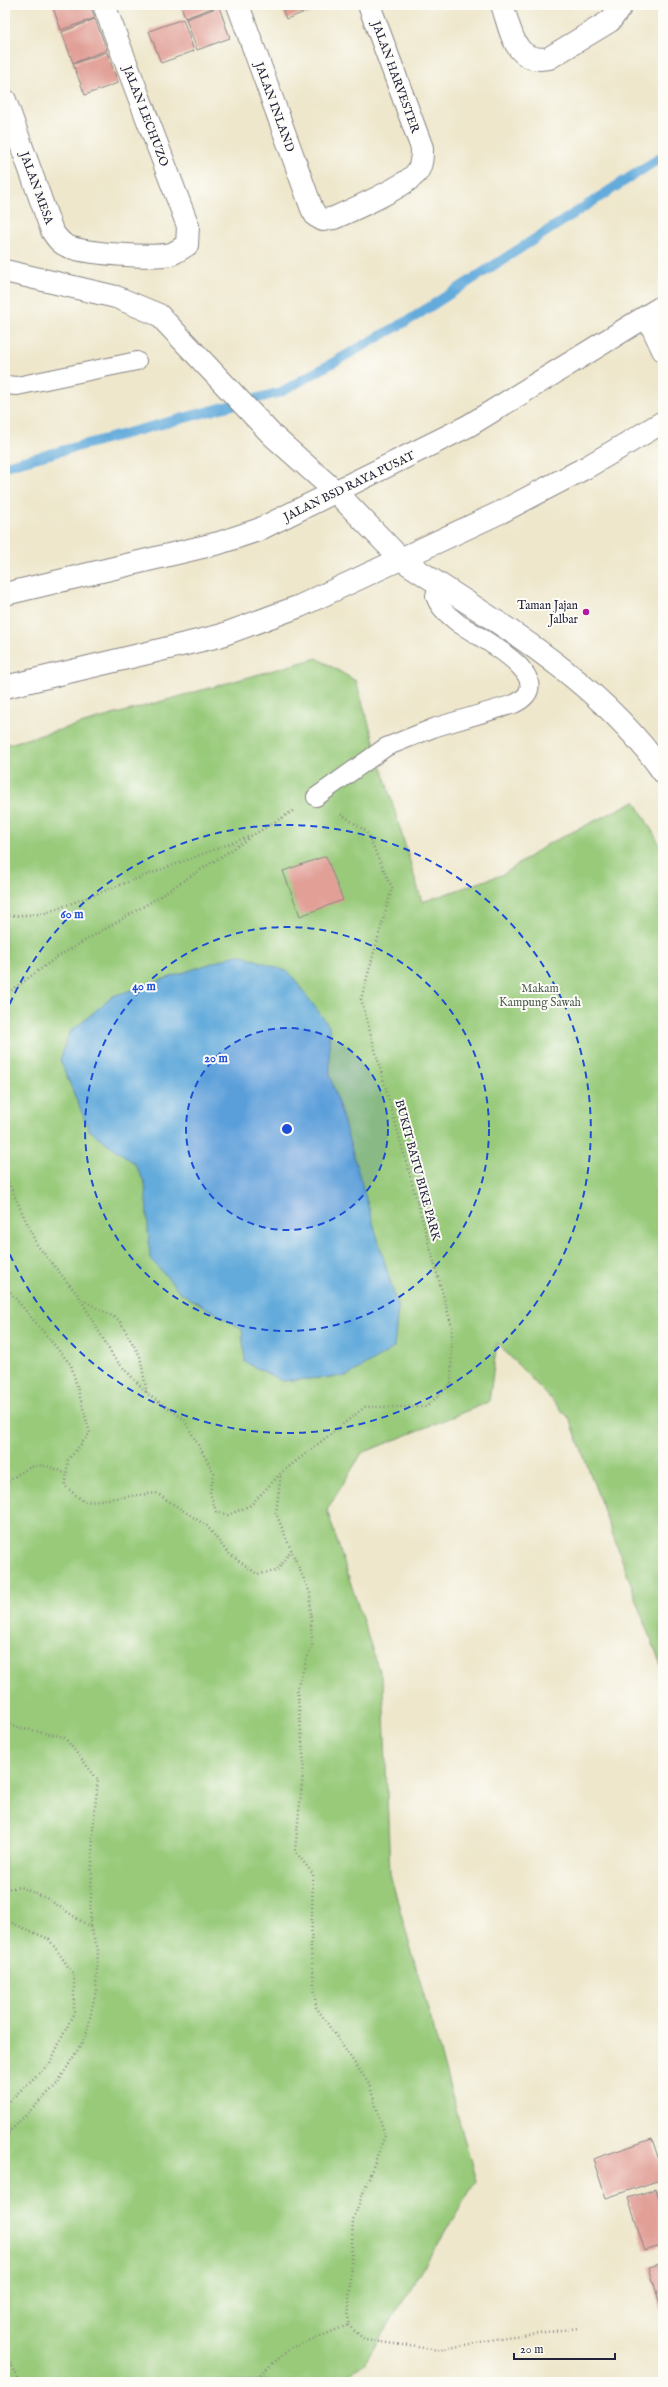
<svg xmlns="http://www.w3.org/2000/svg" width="668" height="2387" viewBox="0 0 668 2387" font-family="'IM FELL English',serif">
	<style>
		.green { fill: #98ca7a; stroke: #5d765a }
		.water { fill: #64abdb; stroke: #43668b }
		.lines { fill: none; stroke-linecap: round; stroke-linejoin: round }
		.stream { stroke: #64abdb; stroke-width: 10 }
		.building { fill: #e19f96 }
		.service-casing { stroke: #888484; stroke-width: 20 }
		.minor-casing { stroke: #888484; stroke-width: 24 }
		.tertiary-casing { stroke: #888484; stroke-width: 24 }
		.secondary-casing { stroke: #888484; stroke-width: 24 }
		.path { stroke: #888484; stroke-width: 2.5; stroke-dasharray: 1 3; stroke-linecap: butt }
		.service { stroke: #fff; stroke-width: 18 }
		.minor { stroke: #fff; stroke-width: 22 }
		.tertiary { stroke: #fff; stroke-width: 22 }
		.secondary { stroke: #fff; stroke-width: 22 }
		.ring { fill: none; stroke: #1d4ed8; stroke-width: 2; stroke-dasharray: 7 5 }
		.poi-dot { fill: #b5179e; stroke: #fdfcf7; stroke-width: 1.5 }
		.labels { text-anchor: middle; stroke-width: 4; stroke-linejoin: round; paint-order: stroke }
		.street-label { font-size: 12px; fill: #22223b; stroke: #fdfcf7 }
		.poi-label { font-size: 12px; fill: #22223b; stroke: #fdfcf7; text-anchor: end }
		.park-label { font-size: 12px; fill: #4b5d51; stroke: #fdfcf7 }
		.centre { fill: #1d4ed8; stroke: #fdfcf7; stroke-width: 2 }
		.ring-label { font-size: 12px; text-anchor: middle; font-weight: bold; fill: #1d4ed8; stroke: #fdfcf7; stroke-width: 4; stroke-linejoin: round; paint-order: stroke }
	</style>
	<rect width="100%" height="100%" fill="#fdfcf7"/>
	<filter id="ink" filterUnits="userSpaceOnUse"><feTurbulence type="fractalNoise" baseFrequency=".025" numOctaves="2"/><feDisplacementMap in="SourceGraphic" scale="8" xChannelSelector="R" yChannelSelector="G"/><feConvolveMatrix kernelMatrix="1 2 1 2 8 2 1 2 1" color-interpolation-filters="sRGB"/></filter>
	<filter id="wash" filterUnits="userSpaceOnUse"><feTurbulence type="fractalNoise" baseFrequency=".012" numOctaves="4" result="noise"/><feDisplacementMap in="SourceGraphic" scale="16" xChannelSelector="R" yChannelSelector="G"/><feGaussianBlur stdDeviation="0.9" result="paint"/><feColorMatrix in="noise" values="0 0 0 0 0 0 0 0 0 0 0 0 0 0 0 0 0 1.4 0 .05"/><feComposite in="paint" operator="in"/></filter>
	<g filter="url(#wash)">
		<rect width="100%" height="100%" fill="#eee7cc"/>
		<path class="green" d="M317 658 356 681 422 902 504 874 548 844 635 801 663 850V1671L570 1419 497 1343 489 1402 362 1453 327 1510 383 1683 390 1874 476 2181 364 2364 335 2382H5V745Z"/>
		<path class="water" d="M239 954 289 972 329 1026 330 1075 398 1308 394 1348 347 1376 282 1381 245 1362 242 1329 181 1293 150 1258 145 1183 134 1163 89 1130 60 1060 69 1033 113 996Z"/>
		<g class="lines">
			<path class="stream" d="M5 466 281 392 414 317 663 156"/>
		</g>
		<g id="blocks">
			<path class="building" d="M52 5H90L95 18 61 30Z
				M181 5H220L185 18Z
				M281 5H319V7L286 19Z
				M219 7 230 38 197 50 186 19Z
				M95 19 107 50 73 63 62 32Z
				M183 19 194 51 161 63 149 31Z
				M107 52 118 83 85 95 73 64Z
				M326 856 343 900 300 916 283 871Z
				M652 2139 663 2172V2179L606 2198 593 2159Z
				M656 2189 663 2210V2245L645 2251 628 2198Z
				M663 2263V2315L649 2267Z"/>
		</g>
	</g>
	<g filter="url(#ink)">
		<use href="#blocks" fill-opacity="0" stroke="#888484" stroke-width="1"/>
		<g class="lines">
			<defs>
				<path id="service" d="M5 385 17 386 137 361
					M316 797 386 747 436 727 514 704C565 679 476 636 458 623 448 615 439 608 435 596L438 584"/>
				<path id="minor" d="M238 5 312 209 316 216 323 220 334 218C352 210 407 186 417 172 422 165 422 157 422 148L369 5
					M502 5C511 30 514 65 549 58L610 21 622 5
					M5 100 52 231C56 237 60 243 67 246 85 254 151 258 171 254 176 252 182 248 187 245L188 226 104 5
					M402 560C496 622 597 678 663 772"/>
				<path id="tertiary" d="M5 271 116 297 159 315 272 435 336 492 402 560"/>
				<path id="secondary" d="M647 316 663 350
					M5 594 219 543 258 530 468 426 663 306
					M5 687 219 636 300 606 501 512 587 467 663 422"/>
			</defs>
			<use href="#service" class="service-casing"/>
			<use href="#minor" class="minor-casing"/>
			<use href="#tertiary" class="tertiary-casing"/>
			<use href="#secondary" class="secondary-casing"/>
			<path class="path" d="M5 916 43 914 253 835 293 811
				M5 995 57 957 151 902 248 839
				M5 1175 37 1245 81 1299 119 1320 140 1356 147 1394 183 1418 214 1473 210 1493 216 1511 228 1515 251 1505 281 1473 365 1407H426L451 1384 452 1327 361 999 392 888 366 831 339 813
				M5 1286 71 1365 90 1433 68 1460 65 1486 84 1502 156 1493 207 1526 228 1553 257 1574 277 1571 291 1550 276 1513 281 1474
				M81 1300 114 1358 147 1393
				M5 1484C30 1465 37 1459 66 1474
				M5 1718 12 1726 64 1737 98 1780 93 1828 90 1926
				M5 1889 20 1887 48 1899 90 1927 98 1949 96 1990 86 2036 57 2084 5 2136
				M5 1920 49 1939 74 1975V2012L50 2063 5 2105
				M348 2325 365 2340 439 2350 506 2337 578 2328
				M5 2352 20 2382
				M251 2382 291 2348 348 2325 353 2220 385 2135 369 2084 316 2007 311 1951 313 1874 295 1851 304 1764 297 1688 312 1645 310 1593 291 1550"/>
			<use href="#service" class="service"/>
			<use href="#minor" class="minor"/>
			<use href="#tertiary" class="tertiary"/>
			<use href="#secondary" class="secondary"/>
		</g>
	</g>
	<circle cx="287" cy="1129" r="101" fill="#1d4ed8" fill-opacity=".12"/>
	<g class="ring">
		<circle cx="287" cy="1129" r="101"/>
		<circle cx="287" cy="1129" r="202"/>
		<path d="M5 1015A304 304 0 1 1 5 1243"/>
	</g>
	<circle class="poi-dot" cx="586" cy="612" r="4"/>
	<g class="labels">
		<g class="street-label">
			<text transform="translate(396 77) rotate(70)" y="4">JALAN HARVESTER</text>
			<text transform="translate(275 107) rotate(70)" y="4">JALAN INLAND</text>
			<text transform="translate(146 116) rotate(69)" y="4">JALAN LECHUZO</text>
			<text transform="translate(37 188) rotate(70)" y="4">JALAN MESA</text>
			<text transform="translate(349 486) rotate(-26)" y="4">JALAN BSD RAYA PUSAT</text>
			<text transform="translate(418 1170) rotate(75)" y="4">BUKIT BATU BIKE PARK</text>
		</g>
		<g class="poi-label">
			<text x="578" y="609">Taman Jajan<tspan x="578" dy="14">Jalbar</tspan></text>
		</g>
		<g class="park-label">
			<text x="540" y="992">Makam<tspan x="540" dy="14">Kampung Sawah</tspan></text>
		</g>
	</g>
	<circle cx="287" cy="1129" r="6" class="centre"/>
	<g class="ring-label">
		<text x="72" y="918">60 m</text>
		<text x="144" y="990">40 m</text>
		<text x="216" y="1062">20 m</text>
	</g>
	<rect width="668" height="2387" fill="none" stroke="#fdfcf7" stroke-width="20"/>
	<path d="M514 2353v6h101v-6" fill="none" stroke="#22223b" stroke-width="2"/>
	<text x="520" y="2353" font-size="12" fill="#22223b" stroke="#fdfcf7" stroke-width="3" paint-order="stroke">20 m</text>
</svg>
